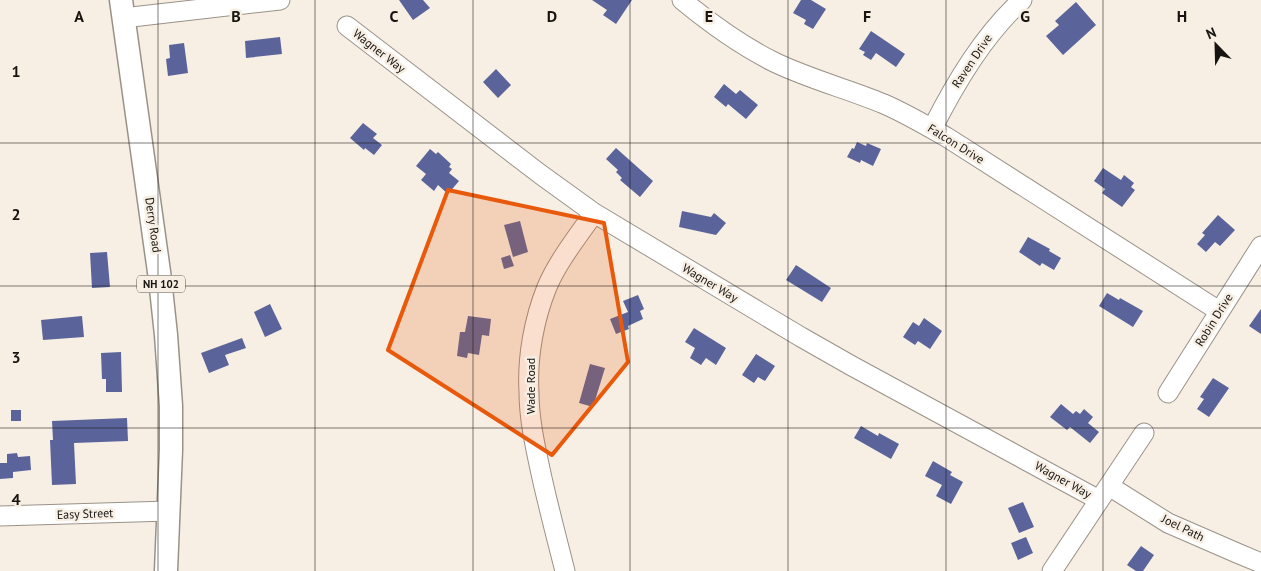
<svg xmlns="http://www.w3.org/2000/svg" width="1261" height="571" viewBox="0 0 1261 571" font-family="'PT Sans',sans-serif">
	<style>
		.building { fill: #5b649a }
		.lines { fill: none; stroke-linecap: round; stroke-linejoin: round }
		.minor-casing { stroke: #9a9288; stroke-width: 21 }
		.major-casing { stroke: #9a9288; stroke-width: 25 }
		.minor { stroke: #fff; stroke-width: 19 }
		.major { stroke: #fff; stroke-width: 22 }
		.marked { fill: #e8590c; fill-opacity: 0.2; stroke: #e8590c; stroke-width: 4; stroke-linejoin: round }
		.grid { fill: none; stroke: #171411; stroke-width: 1; stroke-opacity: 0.55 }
		.labels { text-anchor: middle; stroke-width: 5; stroke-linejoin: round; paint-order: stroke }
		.shield { fill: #f7efe4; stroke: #5a5650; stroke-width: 1 }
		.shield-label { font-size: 11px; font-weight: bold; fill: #171411 }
		.street-label { font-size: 12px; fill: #171411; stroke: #f7efe4 }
		.grid-label { font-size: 16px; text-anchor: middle; font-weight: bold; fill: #171411; stroke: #f7efe4; stroke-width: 5; stroke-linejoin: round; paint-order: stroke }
	</style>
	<rect width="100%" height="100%" fill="#f7efe4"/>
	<path class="building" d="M399 0H423L430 8 413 20Z
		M592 0H632L616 24 603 15 607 10Z
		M801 0H811L826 9 813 29 804 24 806 20 793 13Z
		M1076 2 1096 25 1063 55 1046 36 1059 25 1055 21Z
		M871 31 905 54 896 67 876 53 871 60 863 55 865 52 859 49Z
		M280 37 282 54 246 58 245 41Z
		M184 43 188 73 168 76 166 59 170 58 169 45Z
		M496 69 511 85 498 98 483 82Z
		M724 84 736 94 740 90 758 105 746 119 728 104 726 107 714 97Z
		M363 123 377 134 373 138 382 145 374 155 365 148 364 150 350 138Z
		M857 142 866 146 867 143 881 149 873 166 861 160 860 163 847 157 852 148 854 149Z
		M616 148 653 181 640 197 620 180 622 178 616 172 618 170 606 159Z
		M430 149 436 154 438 152 451 164 449 167 452 169 449 173 459 181 448 194 438 185 434 191 421 180 426 174 416 166Z
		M1103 168 1121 180 1124 175 1134 183 1131 187 1135 190 1122 207 1102 193 1105 189 1094 181Z
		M682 211 711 217 714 213 726 223 716 235 679 227Z
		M1218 215 1235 230 1220 246 1215 242 1206 252 1197 244 1205 235 1202 233Z
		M520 221 528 252 513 257 504 225Z
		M1028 237 1050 249 1049 251 1061 258 1054 270 1042 263 1040 266 1019 252Z
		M107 252 110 287 92 288 90 253Z
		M510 255 514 266 504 269 501 258Z
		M796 265 831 288 822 302 786 280Z
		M1107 293 1119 300 1120 298 1143 311 1133 327 1099 306Z
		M638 295 644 309 640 311 643 319 628 326 629 329 616 334 610 319 628 312 623 301Z
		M270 304 282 329 265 337 254 312Z
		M1261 309V334L1249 326Z
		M82 316 84 337 43 340 41 320Z
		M468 316 491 319 489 336 482 335 479 355 468 353 467 358 457 356 460 332H465Z
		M924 318 942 331 930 349 918 341 915 345 903 337 913 322 919 326Z
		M694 328 726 348 716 365 706 358 701 365 690 358 695 348 685 342Z
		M242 338 246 348 225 355 229 365 209 373 201 353Z
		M121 352 122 392H106V379H102L101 353Z
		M756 354 775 366 765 381 758 377 754 383 742 375Z
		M590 364 605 368 593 407 579 403Z
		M1213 378 1229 388 1209 417 1197 409 1204 399 1200 397Z
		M1061 404 1073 414 1076 411 1080 414 1084 409 1093 417 1088 423 1099 432 1090 443 1070 427 1067 430 1050 417Z
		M11 410H21V421H11Z
		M127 418 128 441 74 443 76 484 52 485 50 440H53L52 421Z
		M861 426 878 436 879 433 899 444 891 459 854 438Z
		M17 453 18 457 30 456 31 470 13 472V478L0 479V463H7V454Z
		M933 461 952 472 950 475 963 482 951 504 936 496 942 485 925 476Z
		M1023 502 1034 527 1019 533 1008 508Z
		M1026 537 1033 553 1018 560 1011 543Z
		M1141 546 1154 555 1143 571H1136L1127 565Z"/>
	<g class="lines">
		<defs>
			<path id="minor" d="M682 0C711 24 740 45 774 62 809 79 848 89 884 104 907 114 927 126 948 138L1219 311
				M123 18 280 0
				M347 26 540 174 594 213 801 337 852 366 1099 500
				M932 129C956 82 983 36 1022 0
				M1168 393 1261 246
				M1109 486 1168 523 1237 553 1261 563
				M0 516 169 511
				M565 571C557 540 549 509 542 478 536 450 529 421 529 392 527 357 534 319 547 287 558 261 578 236 594 213
				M1052 571 1144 433"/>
			<path id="major" d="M121 0 160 279 166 335 171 406V450L166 571"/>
		</defs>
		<use href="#minor" class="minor-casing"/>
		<use href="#major" class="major-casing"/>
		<use href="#minor" class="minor"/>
		<use href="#major" class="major"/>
	</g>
	<path class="marked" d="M448 190 604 223 628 362 552 455 388 350Z"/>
	<path class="grid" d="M158 0V571M315 0V571M473 0V571M630 0V571M788 0V571M946 0V571M1103 0V571M0 143H1261M0 286H1261M0 428H1261"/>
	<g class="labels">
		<rect class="shield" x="137" y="275.5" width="48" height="17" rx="4"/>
		<g class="shield-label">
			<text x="161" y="288">NH 102</text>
		</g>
		<g class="street-label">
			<text transform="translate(379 51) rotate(38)" y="4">Wagner Way</text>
			<text transform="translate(972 61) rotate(-56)" y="4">Raven Drive</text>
			<text transform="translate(956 144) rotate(32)" y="4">Falcon Drive</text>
			<text transform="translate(153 225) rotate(82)" y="4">Derry Road</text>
			<text transform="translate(710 283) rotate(31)" y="4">Wagner Way</text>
			<text transform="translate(1214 320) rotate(-58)" y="4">Robin Drive</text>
			<text transform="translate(531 386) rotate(-90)" y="4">Wade Road</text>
			<text transform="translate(1063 480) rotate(29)" y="4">Wagner Way</text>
			<text transform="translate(85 514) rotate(-2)" y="4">Easy Street</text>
			<text transform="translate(1183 528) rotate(26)" y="4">Joel Path</text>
		</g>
	</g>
	<g class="grid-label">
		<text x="79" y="22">A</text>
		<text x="236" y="22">B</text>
		<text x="394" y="22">C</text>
		<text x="552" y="22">D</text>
		<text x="709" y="22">E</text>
		<text x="867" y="22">F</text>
		<text x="1025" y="22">G</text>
		<text x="1182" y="22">H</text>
		<text x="16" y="77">1</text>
		<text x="16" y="220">2</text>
		<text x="16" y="363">3</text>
		<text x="16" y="505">4</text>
	</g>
	<g transform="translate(1216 45) rotate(337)" stroke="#f7efe4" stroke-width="4" paint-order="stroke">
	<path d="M0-4L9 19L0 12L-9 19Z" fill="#171411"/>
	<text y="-8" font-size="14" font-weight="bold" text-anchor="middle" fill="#171411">N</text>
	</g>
</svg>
